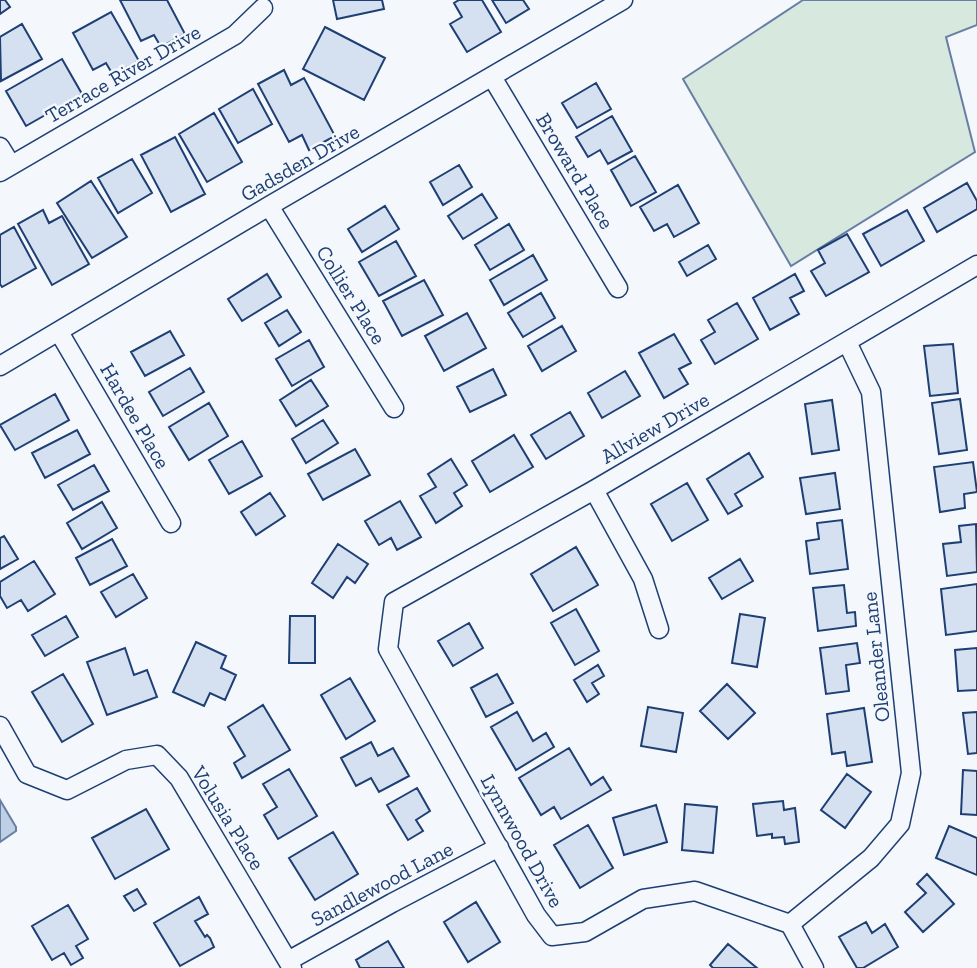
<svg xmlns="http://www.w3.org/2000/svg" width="977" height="968" viewBox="0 0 977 968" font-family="'Zilla Slab',serif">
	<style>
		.green { fill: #d7e8df; stroke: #687fa3; stroke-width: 2 }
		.water { fill: #bed0e5; stroke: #687fa3; stroke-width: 2 }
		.building { fill: #d5e0f0; stroke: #1d3f73; stroke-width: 2 }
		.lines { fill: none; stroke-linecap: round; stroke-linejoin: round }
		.minor-casing { stroke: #1d3f73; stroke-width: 21 }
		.minor { stroke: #f4f7fb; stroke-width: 18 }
		.labels { text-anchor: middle; stroke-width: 5; stroke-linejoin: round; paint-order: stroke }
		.street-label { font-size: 21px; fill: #1d3f73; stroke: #f4f7fb }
	</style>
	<rect width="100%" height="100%" fill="#f4f7fb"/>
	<path class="green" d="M803 0H977V25L946 37 975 152 791 266 683 79Z"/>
	<path class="water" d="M0 800 16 827V831L0 842Z"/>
	<path class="building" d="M0 0H5L10 7 0 14Z
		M120 0H167L185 34 161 47 154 35 141 41Z
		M333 0H382L384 9 337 19Z
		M459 0H482L501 32 467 52 450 24 462 17 454 3Z
		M492 0H523L529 9 506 23Z
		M111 12 139 61 113 75 106 63 93 70 73 33Z
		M22 24 42 59 1 81 0 37Z
		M325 27 385 58 364 100 303 69Z
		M62 59 82 94 26 126 6 91Z
		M284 70 291 85 304 78 335 136 309 150 302 135 289 142 258 84Z
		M596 83 611 109 577 128 562 103Z
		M253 89 272 124 238 143 219 109Z
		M214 113 242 162 207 182 179 134Z
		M612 116 632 151 608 164 600 150 588 157 576 137Z
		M175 137 205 194 171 212 141 155Z
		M635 156 656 192 631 206 611 170Z
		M132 159 152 193 118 213 98 178Z
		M459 165 472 187 443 205 430 182Z
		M91 181 127 237 92 258 57 203Z
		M967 183 977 201V209L937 232 924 208Z
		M678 185 699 223 674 237 667 224 654 231 640 207Z
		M482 194 497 218 463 239 448 216Z
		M385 206 399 229 362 252 348 229Z
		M43 210 49 223 62 216 89 264 52 285 18 224Z
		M907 210 924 241 881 266 863 234Z
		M509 224 524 250 490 270 475 245Z
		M14 227 36 268 2 287 0 284V235Z
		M847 234 869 272 826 296 811 271 825 263 818 250Z
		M396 241 416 276 379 296 359 262Z
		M708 245 716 259 687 276 679 262Z
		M533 255 547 280 504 305 490 280Z
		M267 274 281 297 242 321 228 299Z
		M795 274 804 291 790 298 799 314 770 330 753 298Z
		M424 280 443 315 402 336 383 301Z
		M541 293 555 318 523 337 508 313Z
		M737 303 758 339 715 364 701 340 715 332 708 320Z
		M287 310 301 332 279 346 265 323Z
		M467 313 486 348 444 371 425 336Z
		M562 326 576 351 542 371 528 346Z
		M170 331 184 355 145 376 131 352Z
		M674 334 691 363 679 369 688 384 664 398 639 353Z
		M309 340 324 367 292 386 276 359Z
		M953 344 958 393 930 396 924 346Z
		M190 368 204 392 163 416 149 392Z
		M493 369 506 395 470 412 457 387Z
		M625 371 640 396 602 418 588 393Z
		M311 380 328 406 296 426 280 400Z
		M55 394 69 420 15 450 0 425Z
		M960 399 967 450 939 454 932 403Z
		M832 400 839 450 812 454 805 404Z
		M209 403 228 436 189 460 169 427Z
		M570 412 584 436 546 459 531 435Z
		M323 420 338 443 306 463 292 439Z
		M77 430 90 454 45 478 32 453Z
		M514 435 533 467 490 492 472 461Z
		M242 441 262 476 229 494 209 460Z
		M355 449 370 475 323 500 308 474Z
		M749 453 763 477 735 494 742 506 728 514 707 479Z
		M451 459 467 485 454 493 462 506 436 523 420 496 436 487 428 474Z
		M973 462 977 492 964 494 965 508 940 512 934 467Z
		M94 465 109 491 73 510 58 485Z
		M835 473 840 509 806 514 800 478Z
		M687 483 708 520 672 541 651 504Z
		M270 493 285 516 256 535 241 512Z
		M400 501 421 537 397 550 391 538 379 545 365 521Z
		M102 502 117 528 82 549 67 523Z
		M842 520 848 569 810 574 806 541 819 539 817 523Z
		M976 524 977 572 947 576 943 544 961 542 959 526Z
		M4 536 18 559 0 569V538Z
		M112 539 127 566 90 585 76 558Z
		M338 544 368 564 355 583 347 577 333 598 312 583Z
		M576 547 598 585 553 611 531 574Z
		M740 559 753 581 722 599 709 578Z
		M34 561 55 594 28 611 21 600 7 608 0 596V582Z
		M133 574 147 598 116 617 101 592Z
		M977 584V631L946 635 941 589Z
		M844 585 847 613 855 612 856 626 818 631 813 588Z
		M576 609 599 651 575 665 551 623Z
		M740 614 765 618 757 667 732 663Z
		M66 616 78 637 45 656 32 635Z
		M290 616H315V663H289Z
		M469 623 483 648 453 666 438 641Z
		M196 642 226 656 221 668 236 675 225 700 210 693 204 706 173 692Z
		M857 643 860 663 846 665 849 691 826 694 820 648Z
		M125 648 134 675 147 670 157 697 107 715 87 662Z
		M977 648V690L958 691 955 650Z
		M598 665 604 676 592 683 599 694 587 702 574 680Z
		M63 674 93 724 62 742 32 692Z
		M497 674 513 703 486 717 471 688Z
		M350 678 375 721 346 739 321 695Z
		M727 684 755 713 728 739 700 711Z
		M263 705 290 750 242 778 234 763 245 756 228 727Z
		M648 707 683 713 676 752 641 746Z
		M864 708 872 762 847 766 845 752 832 754 827 714Z
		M517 712 533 741 546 733 554 747 516 770 491 727Z
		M977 712V753L968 754 963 713Z
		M371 742 378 756 393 748 409 776 379 792 371 778 356 786 341 758Z
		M569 748 591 785 603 777 611 790 561 819 554 807 541 815 519 778Z
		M289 769 317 816 278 839 264 815 277 807 263 784Z
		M963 770 977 771V815L961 814Z
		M847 774 871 792 845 828 821 810Z
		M417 788 430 811 416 820 423 831 408 840 387 805Z
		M783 801 784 810 795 808 799 842 785 844 784 837 772 838V834L757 836 753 804Z
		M685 804 717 807 713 853 682 850Z
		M656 805 667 842 624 855 613 818Z
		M146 809 169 849 115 879 92 838Z
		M588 825 613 868 580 888 554 845Z
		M949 826 977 838V875L936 858Z
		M333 832 358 874 315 900 289 858Z
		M927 874 954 904 923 932 905 912 926 893 917 884Z
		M137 889 146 904 134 911 124 896Z
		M199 897 208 914 195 921 205 937 207 935 210 938 214 947 180 966 154 923Z
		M476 902 500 942 468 962 444 922Z
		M68 905 88 939 76 946 83 958 71 965 64 953 52 960 32 926Z
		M866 922 872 933 885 924 898 947 863 968H857L839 937Z
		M388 941 404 968H360L356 960Z
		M728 944 757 968H713L710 965Z"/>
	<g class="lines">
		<defs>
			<path id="minor" d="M492 77 618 288
				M0 147 11 165
				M0 172 235 35 263 8
				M269 206 394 408
				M59 332 171 523
				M0 366 269 206 623 0
				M594 490 643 579 659 629
				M0 726 27 774 67 790 126 760 157 755 179 778 292 968
				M790 924 871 858 900 824 911 773 871 392 847 342
				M288 961 392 903 499 847
				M814 968 790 924 695 891 643 899 585 932 552 936 536 915 388 649 394 602 594 490 977 265"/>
		</defs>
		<use href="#minor" class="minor-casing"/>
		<use href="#minor" class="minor"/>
	</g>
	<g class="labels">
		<g class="street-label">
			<text transform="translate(123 74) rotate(-30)" y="7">Terrace River Drive</text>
			<text transform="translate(300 163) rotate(-30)" y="7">Gadsden Drive</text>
			<text transform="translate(575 171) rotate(59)" y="7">Broward Place</text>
			<text transform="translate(351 295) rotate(58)" y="7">Collier Place</text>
			<text transform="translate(135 416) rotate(60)" y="7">Hardee Place</text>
			<text transform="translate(655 428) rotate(-30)" y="7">Allview Drive</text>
			<text transform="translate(876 657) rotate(-96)" y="7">Oleander Lane</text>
			<text transform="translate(228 818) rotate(58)" y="7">Volusia Place</text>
			<text transform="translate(522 841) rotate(61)" y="7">Lynnwood Drive</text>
			<text transform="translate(382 884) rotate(-28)" y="7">Sandlewood Lane</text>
		</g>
	</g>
</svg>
